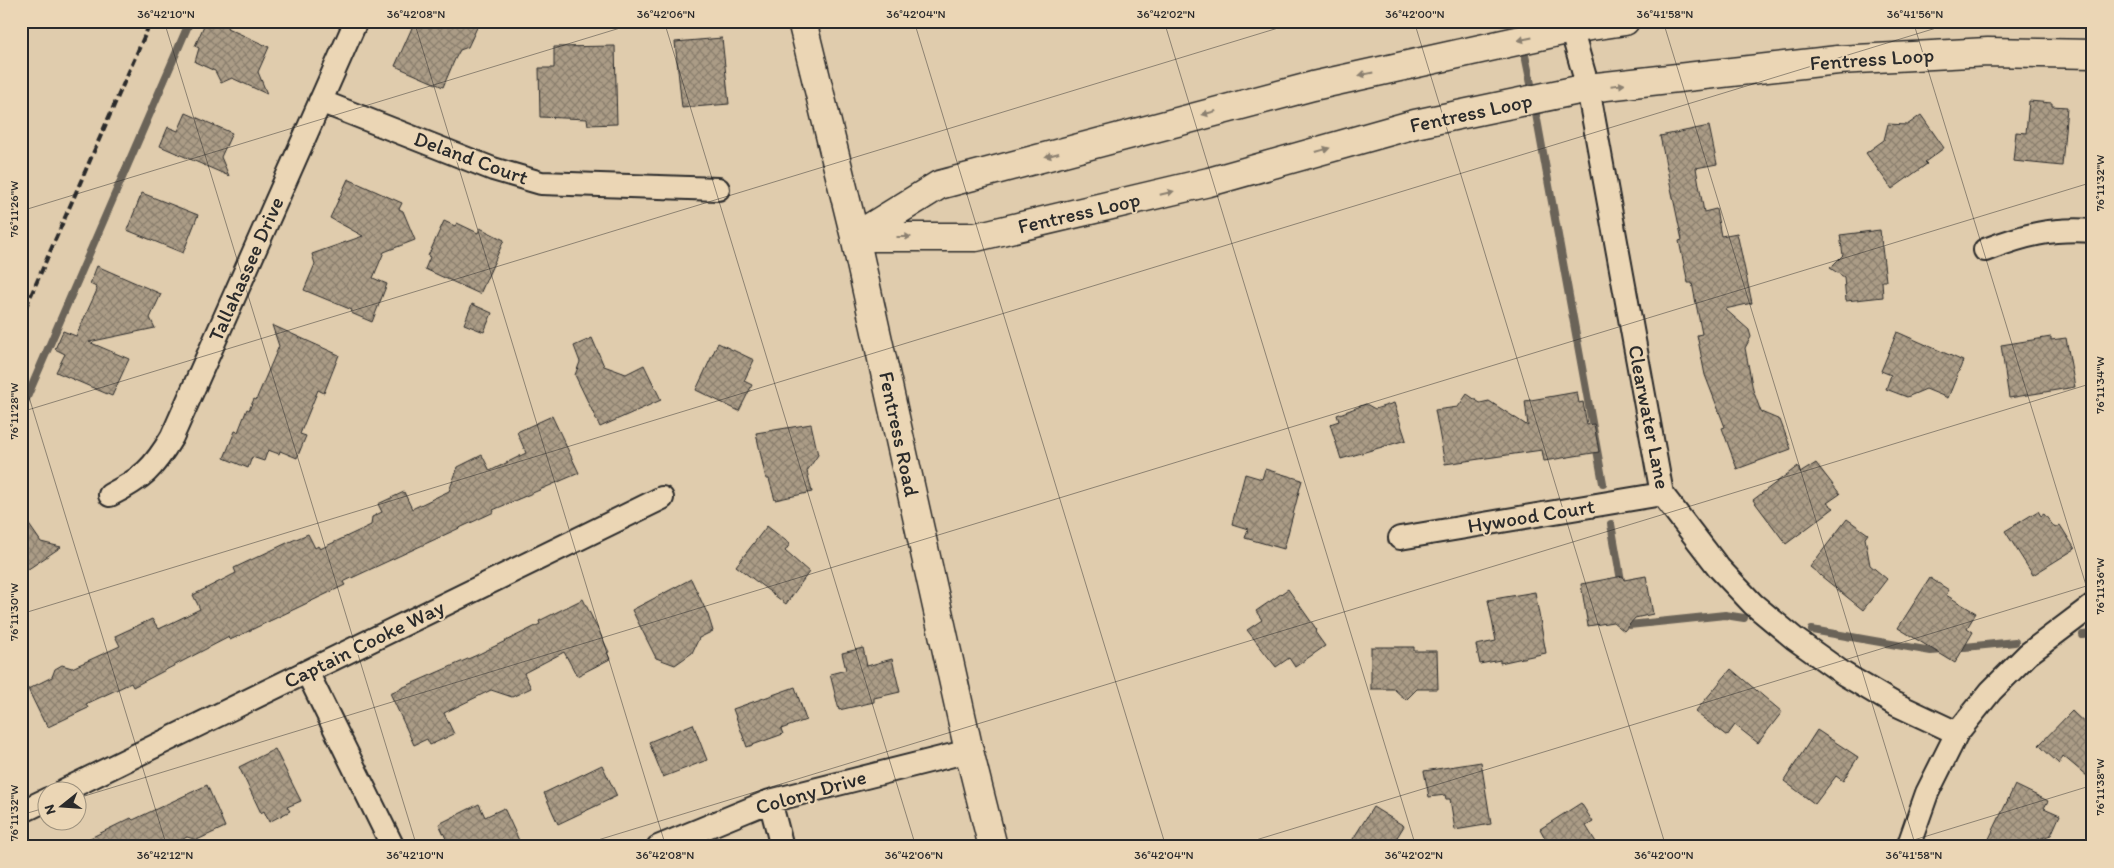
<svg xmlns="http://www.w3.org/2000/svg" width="2114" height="868" viewBox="0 0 2114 868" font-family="Itim,sans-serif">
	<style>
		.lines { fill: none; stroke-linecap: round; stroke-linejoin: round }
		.stream { stroke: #6b6459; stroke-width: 8 }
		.building { fill: url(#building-cross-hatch); stroke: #2b2b2b }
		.street-casing { stroke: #2b2b2b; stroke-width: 26 }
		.secondary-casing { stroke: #2b2b2b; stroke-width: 31 }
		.street { stroke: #ebd6b5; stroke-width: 22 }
		.secondary { stroke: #ebd6b5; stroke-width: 28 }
		.rail { stroke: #2b2b2b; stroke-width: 4; stroke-dasharray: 8 4; stroke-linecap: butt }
		.oneway { fill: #8b8070 }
		.ticks { fill: none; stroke: #2b2b2b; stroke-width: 1; stroke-opacity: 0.45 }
		.labels { text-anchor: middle; stroke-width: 4; stroke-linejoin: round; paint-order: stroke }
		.street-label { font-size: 21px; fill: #2b2b2b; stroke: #ebd6b5 }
		.neatline { fill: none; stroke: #2b2b2b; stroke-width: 2 }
		.ticks-label { font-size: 12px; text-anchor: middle; fill: #2b2b2b }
	</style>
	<defs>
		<pattern id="building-cross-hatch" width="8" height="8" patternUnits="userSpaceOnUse" patternTransform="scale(1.25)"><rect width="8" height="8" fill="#ab9c86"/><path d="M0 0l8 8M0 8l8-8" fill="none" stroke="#8b7f6e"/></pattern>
	</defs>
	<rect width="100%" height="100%" fill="#e0ccad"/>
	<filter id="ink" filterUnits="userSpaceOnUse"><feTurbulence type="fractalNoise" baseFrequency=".02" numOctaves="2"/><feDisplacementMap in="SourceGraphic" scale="10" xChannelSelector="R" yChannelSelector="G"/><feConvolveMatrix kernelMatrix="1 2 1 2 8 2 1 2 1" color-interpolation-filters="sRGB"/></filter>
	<g filter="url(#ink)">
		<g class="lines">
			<path class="stream" d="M1519 21 1520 24
				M1525 55 1531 84
				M1536 114 1603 483
				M21 411 190 21
				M1611 524 1622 586
				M1627 615 1629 625 1725 615 1744 618
				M1812 630 1931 651 1944 650
				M2083 635 2093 634
				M1955 648 2015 642"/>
		</g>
		<path class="building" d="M206 21H230L227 28 269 47 258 72 267 94 232 78 221 83 215 71 195 62 199 48 195 46Z
			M415 21H480L468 47 460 50 455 59 443 87 395 66Z
			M722 38 729 104 682 108 675 42Z
			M615 46 617 124 588 125 587 119 540 117 539 68H554V47Z
			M2029 101 2052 103V106L2067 107 2062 166 2013 161 2016 132 2026 133Z
			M186 113 232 133 221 157 229 176 160 146 168 127 178 131Z
			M1921 115 1944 148 1925 162 1927 164 1892 189 1866 153 1884 140 1888 124 1907 125Z
			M1709 126 1717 164 1696 168 1704 212 1716 209 1721 236 1737 233 1752 303 1725 309 1749 330 1751 337 1745 348 1753 390 1761 412 1780 420 1791 449 1737 469 1722 428 1725 427 1705 375 1697 335 1702 334 1692 283H1688L1679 241 1682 240 1660 136Z
			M348 179 402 203 399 209 403 211 415 240 384 252 373 278 387 284 372 322 351 313 352 310 304 290 315 264 312 254 363 236 330 218Z
			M142 193 198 215 183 253 127 230Z
			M444 221 455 226 457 223 478 233 480 228 504 240 480 294 425 269 430 257 428 256Z
			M1880 230 1886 281H1882L1883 297 1846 301 1844 277 1830 268 1843 255 1840 235Z
			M97 266 161 294 150 318 155 328 89 342 129 359 112 396 56 372 65 354 55 349 63 331 76 336 97 290 96 287 90 284Z
			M472 304 492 313 484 332 464 324Z
			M272 325 339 355 324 393 318 390 300 434 306 436 297 458 280 451 279 454 268 450 264 461 252 457 248 468 224 458 235 431 238 432 247 409 249 410 254 399 256 400 279 346Z
			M1897 332 1963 361 1948 398 1926 389 1907 397 1886 389 1891 375 1881 371Z
			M2051 337V340L2066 338 2075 387 2009 398 2001 345Z
			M592 338 604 366 626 374 644 365 661 400 600 427 575 375 580 362 574 346Z
			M718 343 754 360 744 381 752 385 739 411 696 390Z
			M1577 392 1579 403 1583 402 1587 425 1594 424 1599 452 1544 461 1542 450 1445 464 1435 410 1458 407 1467 394 1480 403 1489 401 1528 426 1525 401Z
			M1394 403 1406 440 1341 459 1330 424 1339 421 1337 415 1366 404 1375 409Z
			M552 416 579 473 493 510 494 512 343 582 345 585 230 640 229 637 133 687 131 683 86 704 88 708 48 727 46 721 44 722 28 689 52 677 55 669 62 665 72 668 120 646 115 636 152 619 159 629 200 609 193 595 236 573 234 568 289 542 308 534 315 548 318 546 320 549 371 525 372 517 382 512 378 504 404 492 412 509 449 491 458 467 482 455 490 471 526 453 517 432Z
			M811 424 818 455 807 471 812 492 775 500 769 479H766L756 433Z
			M1816 463 1840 494 1827 503 1834 508 1786 544 1753 500 1798 466 1800 473Z
			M1265 469 1302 480 1284 549 1245 538 1248 529 1232 524 1245 474 1262 479Z
			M2038 511 2041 516 2044 514 2055 528 2060 525 2075 549 2033 575 2005 531Z
			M21 513 41 542 61 547 21 574Z
			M1847 519 1868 534 1865 538 1870 565 1887 579 1863 610 1810 567Z
			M767 526 790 544 785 551 809 572 786 604 736 566Z
			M1623 576 1624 580 1646 576 1653 614 1635 618 1624 631 1613 622 1588 626 1581 584Z
			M1930 578 1949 590 1946 595 1976 613 1967 628 1973 632 1955 663 1898 628Z
			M691 579 708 615 713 631 699 638 692 653 675 665 656 658 632 610Z
			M1288 589 1317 630 1315 632 1325 646 1295 667 1289 658 1276 667 1247 630 1262 620 1256 611Z
			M1535 592 1546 653 1500 663V660L1480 664 1476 645 1496 641 1488 600Z
			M583 599 609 652 607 653 610 659 577 676 564 652 524 673 531 688 512 697 491 690 444 713 454 734 430 745 427 739 414 745 390 693 477 655 540 624 539 621Z
			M1371 647H1414V651H1437L1438 689H1417L1406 700 1394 689H1371Z
			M863 648 867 666 892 659 900 692 874 698V702L839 710 830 674 846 670 842 653Z
			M1731 669 1782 712 1758 743 1735 725 1727 736 1695 712Z
			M795 687 806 720 781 729 783 734 747 747 733 709Z
			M2072 711 2093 731V781L2063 756 2059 764 2039 745Z
			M693 724 707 760 663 777 649 742Z
			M1817 730 1858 757 1843 781 1836 776 1815 804 1784 781Z
			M275 749 301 801 287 807 290 811 269 822 264 811 261 813 239 767Z
			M1481 762 1491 824 1455 830 1450 799H1446L1445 795 1429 797 1424 771Z
			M602 765 617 796 558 824 544 793Z
			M207 785 225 827 197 840 187 837 168 847H72L131 818 133 820Z
			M2015 785 2048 801 2044 808 2060 815 2051 835 2030 842 2028 847H1985Z
			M1581 803 1593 822 1586 826 1599 847H1550L1540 829Z
			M479 804 485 817 504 808 522 847H450L439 824Z
			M1373 807 1404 826 1391 847H1348Z"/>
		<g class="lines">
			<defs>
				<path id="street" d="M1569 21 1588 88 1662 494 1719 568 1753 604 1795 639 1844 674 1893 703 1957 733
					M320 101 493 169 541 183 718 189
					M1985 250C2024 235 2051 228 2093 231
					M110 495C143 478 153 469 172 437L356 21
					M1400 538 1662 494
					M307 672 393 847
					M65 790 662 498
					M770 801 782 847
					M21 812 48 799
					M658 847 770 801 969 751
					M1908 847 1927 793 1957 733 1991 691 2028 654 2093 605"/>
				<path id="secondary" d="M802 21 855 237 969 751 993 847
					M855 237H976L1209 182 1415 124 1588 88 1838 60 1988 52 2093 54
					M855 237 939 185 1313 86 1571 29 1625 21"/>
			</defs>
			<use href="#street" class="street-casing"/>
			<use href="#secondary" class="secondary-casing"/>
			<use href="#street" class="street"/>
			<use href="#secondary" class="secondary"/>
			<path class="rail" d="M21 318 151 21"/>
		</g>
		<defs><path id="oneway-solid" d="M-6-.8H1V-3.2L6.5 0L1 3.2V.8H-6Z" transform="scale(1.25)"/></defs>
		<g class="oneway">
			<use href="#oneway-solid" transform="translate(1525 39) rotate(168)"/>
			<use href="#oneway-solid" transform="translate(1366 74) rotate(168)"/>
			<use href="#oneway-solid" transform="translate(1618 85) rotate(-6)"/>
			<use href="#oneway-solid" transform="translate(1209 113) rotate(165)"/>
			<use href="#oneway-solid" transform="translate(1323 150) rotate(-16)"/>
			<use href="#oneway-solid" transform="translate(1052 155) rotate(165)"/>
			<use href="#oneway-solid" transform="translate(1167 193) rotate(-14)"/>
			<use href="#oneway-solid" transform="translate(904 237)"/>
		</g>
	</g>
	<path class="ticks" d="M164 21 417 847M414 21 666 847M664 21 916 847M914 21 1166 847M1164 21 1416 847M1414 21 1666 847M1663 21 1916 847M1913 21 2093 608M21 211 643 21M21 371 167 847M21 412 1301 21M21 614 1959 21M78 798 2093 182M21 815 48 807M575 847 2093 383M1233 847 2093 584M1891 847 2093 785"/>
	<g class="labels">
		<g class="street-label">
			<text transform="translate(1872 59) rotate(-4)" y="7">Fentress Loop</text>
			<text transform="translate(1471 113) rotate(-12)" y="7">Fentress Loop</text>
			<text transform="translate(471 158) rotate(20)" y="7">Deland Court</text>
			<text transform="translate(1079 213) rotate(-13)" y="7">Fentress Loop</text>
			<text transform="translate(246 269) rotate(-66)" y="7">Tallahassee Drive</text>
			<text transform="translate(1649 417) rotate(79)" y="7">Clearwater Lane</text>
			<text transform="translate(899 434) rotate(78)" y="7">Fentress Road</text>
			<text transform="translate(1531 516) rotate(-9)" y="7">Hywood Court</text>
			<text transform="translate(364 644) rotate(-26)" y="7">Captain Cooke Way</text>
			<text transform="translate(811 792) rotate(-16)" y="7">Colony Drive</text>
		</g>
	</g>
	<rect width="2114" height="868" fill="none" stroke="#ebd6b5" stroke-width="55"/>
	<g transform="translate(62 806) rotate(253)"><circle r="24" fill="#ebd6b5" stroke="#9e927e"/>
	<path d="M0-4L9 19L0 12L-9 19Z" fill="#2b2b2b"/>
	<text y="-8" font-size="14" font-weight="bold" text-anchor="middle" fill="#2b2b2b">N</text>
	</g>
	<rect x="28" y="28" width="2058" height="812" class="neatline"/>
	<g class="ticks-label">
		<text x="166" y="18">36°42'10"N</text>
		<text x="416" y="18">36°42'08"N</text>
		<text x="666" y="18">36°42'06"N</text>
		<text x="916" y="18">36°42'04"N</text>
		<text x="1166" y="18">36°42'02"N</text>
		<text x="1415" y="18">36°42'00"N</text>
		<text x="1665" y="18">36°41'58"N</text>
		<text x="1915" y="18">36°41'56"N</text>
		<text transform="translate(2100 183) rotate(-90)" y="4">76°11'32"W</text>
		<text transform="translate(14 209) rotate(-90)" y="4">76°11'26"W</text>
		<text transform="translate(2100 385) rotate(-90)" y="4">76°11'34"W</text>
		<text transform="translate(14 411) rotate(-90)" y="4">76°11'28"W</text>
		<text transform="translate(2100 586) rotate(-90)" y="4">76°11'36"W</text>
		<text transform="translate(14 612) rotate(-90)" y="4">76°11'30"W</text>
		<text transform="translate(2100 787) rotate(-90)" y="4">76°11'38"W</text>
		<text transform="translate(14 813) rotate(-90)" y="4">76°11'32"W</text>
		<text x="165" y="859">36°42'12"N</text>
		<text x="415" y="859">36°42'10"N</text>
		<text x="665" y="859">36°42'08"N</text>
		<text x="914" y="859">36°42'06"N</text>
		<text x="1164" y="859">36°42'04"N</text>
		<text x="1414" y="859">36°42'02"N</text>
		<text x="1664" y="859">36°42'00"N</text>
		<text x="1914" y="859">36°41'58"N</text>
	</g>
</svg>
